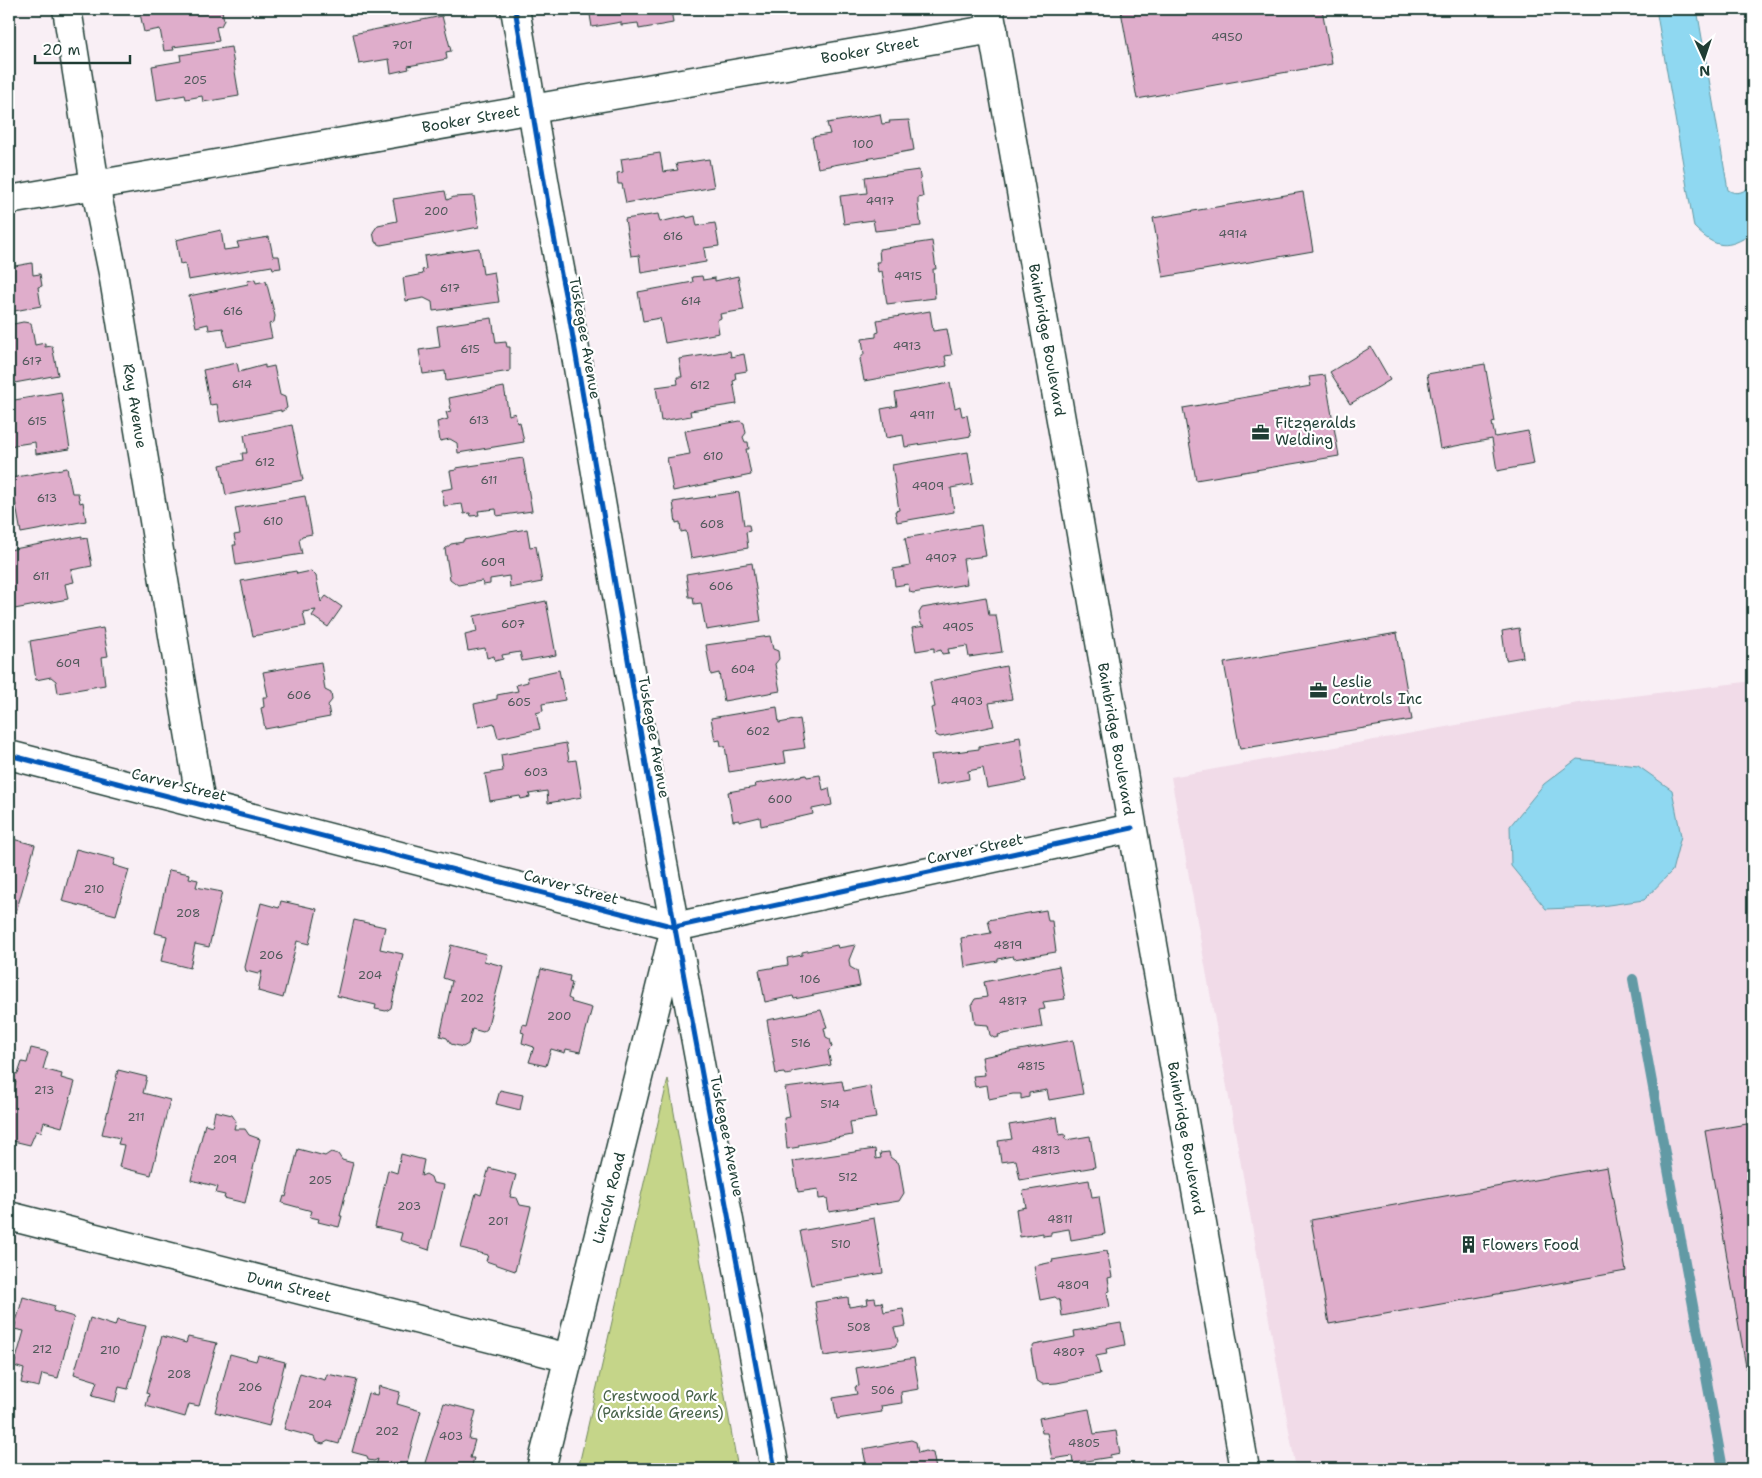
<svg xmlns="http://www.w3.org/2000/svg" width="1762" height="1478" viewBox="0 0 1762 1478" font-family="'Shantell Sans',sans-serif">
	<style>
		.built { fill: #f1dbe8 }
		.green { fill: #c5d589; stroke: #72895e }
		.water { fill: #8fd8f1; stroke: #629aa5 }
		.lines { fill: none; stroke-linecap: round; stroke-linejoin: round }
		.stream { stroke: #629aa5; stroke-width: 10 }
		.building { fill: #dfadcb; stroke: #1f3d34 }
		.minor-casing { stroke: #1f3d34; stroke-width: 31 }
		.tertiary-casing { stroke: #1f3d34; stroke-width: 31 }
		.secondary-casing { stroke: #1f3d34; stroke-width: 31 }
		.minor { stroke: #fff; stroke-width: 28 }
		.tertiary { stroke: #fff; stroke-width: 28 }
		.secondary { stroke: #fff; stroke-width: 28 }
		.cycleway-casing { stroke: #fff; stroke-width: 8 }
		.cycleway { stroke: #0057b8; stroke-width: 5 }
		.labels { text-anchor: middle; stroke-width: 4.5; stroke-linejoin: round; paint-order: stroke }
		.number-label { font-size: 12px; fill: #4f595a }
		.street-label { font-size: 15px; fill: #1f3d34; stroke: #fff }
		.poi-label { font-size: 15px; fill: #1f3d34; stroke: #fff; text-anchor: start }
		.park-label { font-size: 15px; fill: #486349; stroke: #fff }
	</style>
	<rect width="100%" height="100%" fill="#f9eff5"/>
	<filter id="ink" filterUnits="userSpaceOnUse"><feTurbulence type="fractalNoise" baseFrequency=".02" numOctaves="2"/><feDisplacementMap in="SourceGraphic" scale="10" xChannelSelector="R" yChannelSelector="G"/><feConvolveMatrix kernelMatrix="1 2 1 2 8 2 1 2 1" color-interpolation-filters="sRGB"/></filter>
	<g filter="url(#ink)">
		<path class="built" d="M1753 681V1469H1296L1171 777 1578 703Z"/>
		<path class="green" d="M668 1079 738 1469H578Z"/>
		<path class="water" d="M1656 9H1697L1728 190C1738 196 1744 191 1753 185V233C1727 250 1716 249 1694 227Z
			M1577 759 1638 766 1672 790 1681 836 1672 871 1644 900 1594 907 1546 909 1511 866 1510 826 1544 784Z"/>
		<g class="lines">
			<path class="stream" d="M1633 979 1723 1469"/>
		</g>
		<path class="building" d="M139 9H219L222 11 224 20 221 26 216 27 219 41 173 47 174 50 164 51 160 29 144 32Z
			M589 9H671L673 23 639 29 638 23 621 25V22L592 27Z
			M1135 9H1322L1332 64 1137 99 1121 11Z
			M442 16 451 51 446 52 447 59 408 66 409 69 391 73 389 59 359 64 353 34Z
			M231 47 239 96 203 102 202 96 186 99 185 95 157 100 152 66 181 61 180 55Z
			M880 114 882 124 890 123 889 121 909 120 914 150 818 168 812 137 830 134 827 123Z
			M660 153 663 172 678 170 676 164 709 159 714 187 626 203 622 184H618L617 173 623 172 621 159Z
			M919 170 923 197 918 198V205L921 226 875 231 873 220 844 224 840 196 867 193 865 177Z
			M445 191 447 200 454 197 474 196 479 227 381 245 375 242 373 232 378 225 397 221 393 199Z
			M1303 192 1313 251 1163 277 1153 218Z
			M658 214 660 222 686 216 687 218 695 216 697 226 715 223 719 246 704 248 706 262 641 273 639 255 631 256 625 219Z
			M221 230 224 250 239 248 237 242 269 237 273 256H279L281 268 273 269 272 266 188 280 185 263 180 264 176 240Z
			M932 241 936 269H933L935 298 887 304 882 271 878 272 876 262H880L879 249Z
			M479 248 483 274 494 272 499 302 433 311 432 302 424 298 406 301 403 278 423 274 422 270 426 269 424 256Z
			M32 263 33 275 40 274 42 286 38 287 41 306 9 312V267Z
			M702 276 703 280 715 278V281L738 276 744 310 720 314 721 318 717 320 719 333 665 343 660 318 643 321 638 292 693 282 692 277Z
			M255 279 256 283 266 281 275 316 274 322 269 324 272 338 227 347 223 328 209 330 208 324 196 327 189 296 248 284 247 281Z
			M930 311 933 331 947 329 952 355 945 356 947 366 864 381 860 359 864 354 862 339 876 337V333L879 332 877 320Z
			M492 318 496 343 506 342 507 347H510V371L446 381 445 371 423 374 419 350 440 347 437 326Z
			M23 322 31 323 35 345 45 343V347L52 346 58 375 9 384V325Z
			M1371 347 1390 380 1350 404 1330 372Z
			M730 351 731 357 744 354 747 371 735 373 736 380 733 381 737 404 690 411 691 416 661 421 656 387 678 384 677 377H682L679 359Z
			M237 363 239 372 265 365V368L274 366 280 395 285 397 287 408 281 412V410L220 422 217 404 210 405 203 370Z
			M1485 364 1495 422 1492 423 1495 437 1528 431 1534 464 1497 471 1492 439 1440 449 1427 374Z
			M1325 375 1339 456 1196 480 1183 408 1311 386 1309 377Z
			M950 383 955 408 960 406 962 416 967 415 971 436 905 447 903 435 886 438 881 409 897 406 895 393Z
			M504 387 509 415 515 413 517 423 520 422 524 442 458 453 457 443 450 439 440 441 437 422 448 419 446 412 451 411 449 398Z
			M61 392 70 449 36 454 35 442 9 446V401Z
			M740 421 744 423 746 433 743 437 745 442H748L749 449H746L751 475 673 491 667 458 690 454 685 431Z
			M292 425 303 480 226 495 220 465 243 460 242 453H247L244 435Z
			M968 452 973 484 951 488 954 512 897 522 895 511 899 510 892 465Z
			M523 458 532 511 497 516 496 509 478 511 479 515 471 516 470 513 464 514 462 504 444 506 442 490 453 488 450 471 456 470V468Z
			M67 468 72 493H78L80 503 83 502 86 521 21 533 11 478Z
			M739 492 744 525H749L750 531 746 532 748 548 691 558 686 531 681 532 680 522 676 523 673 502Z
			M305 496 312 534 302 536 299 540 302 554 236 565 233 545H236L234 535 240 534 235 508Z
			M981 525 986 556 963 559 967 584 913 593 910 592 908 584 895 586 893 569 910 566 905 538Z
			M527 529 530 547 536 546 542 582 510 588 509 576 490 579V584L483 585 482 581 458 585 450 579 445 549 451 544 463 542V540Z
			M82 536V539L87 538 92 566 71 570 74 582 65 584 68 599 9 610V550Z
			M752 563 761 621 706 630 701 603 694 604 693 597H689L686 574Z
			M296 571 297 574 311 571 316 576 321 602 326 596 342 607 328 627 312 616 316 610 303 612 306 626 253 636 241 581Z
			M986 597 989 615H996L1002 652 969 657 967 646 948 649 949 653 942 654 941 650 934 652V648L916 651 912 628 925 626 921 624 919 613 922 608Z
			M546 601 556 655 522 661 520 652 502 655 503 659 495 661 494 656 487 658 485 648 468 651 465 635 477 632 474 616Z
			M103 628 108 656 102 657 105 685 58 693 56 681 51 677 36 680 30 641Z
			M1519 628 1523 657 1506 660 1502 631Z
			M1397 633 1412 720 1240 749 1224 663Z
			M770 636 773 649 778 651 779 659 775 664 780 691 724 701 719 673 711 675 706 645Z
			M321 662 325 690 331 693 332 700 328 705 330 717 265 729 261 708 264 707 263 697H268L263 672Z
			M1006 666 1012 699 989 703 994 726 940 737 936 735 931 708 935 707 930 682Z
			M559 670 565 700 542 704 543 711 536 713 540 729 498 738 494 723 479 727 474 704 497 699V695L518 691 516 685 528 682 527 677Z
			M777 707 779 723 800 719 805 748 784 751 786 763 729 772 725 746H721L720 740 715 741 711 718Z
			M1020 736 1026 781 987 788 983 768 968 771 969 779 936 785 931 755 979 749V746L1016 739 1015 737Z
			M566 743 569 761 576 760 582 797 548 803 547 791 529 794 530 797 521 799 520 796 490 801 485 774 503 771 501 755Z
			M806 775 807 777 820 775 823 790 829 788 832 805 812 809 813 814 761 826 760 817 739 822V820L733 821 728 792 756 787 755 784Z
			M9 838 35 845 13 923 9 922Z
			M76 849 115 859 113 865 129 870 116 915 62 901Z
			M169 870 190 874 189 878 198 880 196 887 222 892 209 947 195 944 190 968 161 961 167 936 155 933Z
			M281 901 317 909 309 944 297 941 283 998 258 991 262 971 258 974 246 971 245 967 261 903 279 908Z
			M1046 910 1048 921H1052L1056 952 1014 959 1013 956 998 959V961L965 967 961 938 991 933 988 920Z
			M354 920 385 927 380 949 403 954 391 1008 386 1011 375 1009 376 1005 337 996Z
			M451 945 486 954 484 961 503 966 487 1029 483 1032 472 1029 468 1044 463 1047 451 1044 447 1038 440 1036 452 981 443 978Z
			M837 945 838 948 855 945 849 960 850 967 857 971 860 986 794 999 793 996 765 1002 759 970 788 965 787 958 802 955V952Z
			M1059 966 1065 999 1043 1002 1045 1009 1039 1010 1042 1027 998 1035 999 1037 994 1038 990 1035 988 1025 975 1024 972 1004 975 999 987 997 984 982Z
			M541 969 570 976 569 982 572 983 568 998 572 1000 571 1002 592 1008 580 1052 566 1049 565 1053 551 1049 546 1066 529 1062 534 1047 522 1043 524 1033 521 1032 523 1024 527 1025Z
			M821 1010 827 1027 824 1028 826 1037 830 1039 832 1047 828 1051 831 1065 792 1072V1074L785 1075 784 1073 776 1074 767 1020Z
			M1073 1040 1083 1094 1049 1100 1047 1090 1029 1093V1097L1021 1099V1094H1013L989 1099 987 1085 975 1087 973 1076 985 1075 982 1057Z
			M31 1048 48 1052 43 1069 62 1074 61 1078 75 1082 62 1127 44 1122 41 1132 36 1131 30 1145 9 1140V1110L16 1082 12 1080 14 1073 18 1074 22 1062 27 1063Z
			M118 1070 147 1077 143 1093 170 1100 151 1175 119 1167 124 1145 118 1144 120 1138 102 1134Z
			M842 1081 844 1091 870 1086 876 1118 850 1122 852 1135 799 1145V1147L787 1149 784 1118 790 1117 785 1088Z
			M500 1090 523 1095 520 1110 496 1104Z
			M215 1111 232 1115 236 1121 234 1129H245L249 1135 260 1139 245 1203 224 1198 225 1195 216 1193 218 1187 191 1180 205 1124 212 1126Z
			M1057 1117 1060 1135 1065 1134 1066 1140 1090 1136 1095 1167 1020 1180 1016 1160 1001 1162 998 1141 1012 1139 1009 1125Z
			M1753 1123V1407L1705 1131Z
			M298 1149 325 1156 331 1152 338 1154 342 1160 353 1163 340 1216H342L339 1227 318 1222 319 1219 310 1217 312 1211 282 1203 284 1196 286 1197Z
			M875 1149 876 1159 881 1158 880 1153 889 1152 890 1157 899 1164 904 1193 899 1201 829 1212 827 1198 819 1199 818 1189 798 1192 793 1161Z
			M401 1154 424 1160 421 1176 426 1174 431 1177 433 1183 444 1185 429 1250 400 1240 402 1233 375 1227 388 1170 397 1173Z
			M1607 1167 1626 1271 1329 1324 1311 1220Z
			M489 1168 516 1175 510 1197 517 1198 520 1205 531 1207 515 1271 486 1261 488 1255 461 1248 476 1193 481 1195Z
			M1089 1180 1092 1197 1099 1196 1105 1234 1071 1240 1069 1229 1051 1232V1235L1043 1236V1233L1020 1237 1016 1209 1026 1207 1023 1191Z
			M874 1218 883 1273 811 1285 800 1231Z
			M1107 1251 1112 1277 1108 1278 1110 1291 1107 1292 1110 1307 1062 1316 1060 1301 1055 1297 1040 1300 1034 1266 1053 1262 1052 1260Z
			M23 1297 55 1306 53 1311 74 1317 58 1378 42 1374 39 1387 21 1383 24 1369 14 1366 24 1331 14 1329Z
			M848 1297 849 1307 868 1304 867 1299 875 1298 876 1303 882 1302 884 1312 903 1309 906 1326 894 1328 898 1341 895 1346 824 1356 815 1302Z
			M90 1318 115 1326 117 1320 146 1326 128 1389 119 1387 115 1402 92 1396 97 1381 74 1374Z
			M1121 1323 1125 1345 1106 1349 1107 1354 1096 1356 1100 1374 1057 1383 1042 1384 1036 1380 1031 1350 1034 1345 1075 1337 1074 1331Z
			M162 1336 186 1343 188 1337 217 1343 199 1406 189 1404 185 1417 146 1406 149 1394 146 1393Z
			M230 1354 256 1361 258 1355 285 1362 269 1426 215 1412Z
			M914 1358 919 1389 901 1392 902 1403 881 1406 882 1412 837 1419 833 1398 857 1394 855 1387 859 1386 856 1368Z
			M300 1373 325 1380 327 1374 357 1380 339 1444 328 1441 323 1444 316 1442 314 1437 284 1429Z
			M379 1386 400 1392 397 1404 421 1411 406 1466 397 1463 395 1469H375L378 1459 374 1461 368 1460 367 1456 352 1452 368 1393 377 1395Z
			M444 1403 476 1411 469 1439 475 1440 470 1458H474L471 1469H423Z
			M1089 1409 1094 1434 1116 1431 1120 1453 1110 1455 1111 1457 1073 1463 1072 1456 1052 1459 1047 1433H1042L1039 1418Z
			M911 1440 916 1442 918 1453 925 1451 933 1453 936 1469H867L863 1449Z"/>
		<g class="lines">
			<defs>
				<path id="minor" d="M67 9 95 185 113 273 201 804
					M515 9C533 109 547 209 568 309L662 858 775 1469
					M9 755 675 927 1132 828
					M9 1216 569 1358
					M541 1469 673 936"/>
				<path id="tertiary" d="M9 200 993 29"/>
				<path id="secondary" d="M989 9 1245 1469"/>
			</defs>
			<use href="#minor" class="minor-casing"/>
			<use href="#tertiary" class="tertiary-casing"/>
			<use href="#secondary" class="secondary-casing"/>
			<use href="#minor" class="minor"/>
			<use href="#tertiary" class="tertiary"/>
			<use href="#secondary" class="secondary"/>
			<defs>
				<path id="cycleway" d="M515 9C533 109 547 209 568 309L662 858 775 1469
					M9 755 675 927 1132 828"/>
			</defs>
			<use href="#cycleway" class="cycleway-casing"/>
			<use href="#cycleway" class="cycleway"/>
		</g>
	</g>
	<defs>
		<symbol id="office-bare" viewBox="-9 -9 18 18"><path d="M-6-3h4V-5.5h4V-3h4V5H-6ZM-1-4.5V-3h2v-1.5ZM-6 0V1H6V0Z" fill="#1f3d34" stroke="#fff" stroke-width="2.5" paint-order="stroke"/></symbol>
		<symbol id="building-bare" viewBox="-9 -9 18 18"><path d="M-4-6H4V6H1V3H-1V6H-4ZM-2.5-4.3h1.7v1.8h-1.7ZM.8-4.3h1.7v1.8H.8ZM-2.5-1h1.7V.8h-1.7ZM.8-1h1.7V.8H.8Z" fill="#1f3d34" stroke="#fff" stroke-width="2.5" paint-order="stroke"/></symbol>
	</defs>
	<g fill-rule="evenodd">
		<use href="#office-bare" x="1248" y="420" width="25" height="25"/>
		<use href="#office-bare" x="1306" y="678" width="25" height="25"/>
		<use href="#building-bare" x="1456" y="1232" width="25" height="25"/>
	</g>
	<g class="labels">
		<g class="number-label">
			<text x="1227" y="41">4950</text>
			<text x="402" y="49">701</text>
			<text x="195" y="84">205</text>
			<text x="863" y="148">100</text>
			<text x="880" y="205">4917</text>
			<text x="436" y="215">200</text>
			<text x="1233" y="238">4914</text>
			<text x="673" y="240">616</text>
			<text x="908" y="280">4915</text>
			<text x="450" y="292">617</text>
			<text x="691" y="305">614</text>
			<text x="233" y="315">616</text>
			<text x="907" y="350">4913</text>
			<text x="470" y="353">615</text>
			<text x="32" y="365">617</text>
			<text x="242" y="388">614</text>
			<text x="700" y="389">612</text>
			<text x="922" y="419">4911</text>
			<text x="479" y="424">613</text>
			<text x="37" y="425">615</text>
			<text x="713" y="460">610</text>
			<text x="265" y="466">612</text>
			<text x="489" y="484">611</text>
			<text x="928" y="490">4909</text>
			<text x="47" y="502">613</text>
			<text x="273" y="525">610</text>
			<text x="712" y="528">608</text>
			<text x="941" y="562">4907</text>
			<text x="493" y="566">609</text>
			<text x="41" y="580">611</text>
			<text x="721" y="590">606</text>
			<text x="513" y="628">607</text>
			<text x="958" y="631">4905</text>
			<text x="68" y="667">609</text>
			<text x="743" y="673">604</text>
			<text x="299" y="699">606</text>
			<text x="967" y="705">4903</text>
			<text x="519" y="706">605</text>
			<text x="758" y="735">602</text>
			<text x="536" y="776">603</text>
			<text x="780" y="803">600</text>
			<text x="94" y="893">210</text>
			<text x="188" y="917">208</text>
			<text x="1008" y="949">4819</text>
			<text x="271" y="959">206</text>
			<text x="370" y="979">204</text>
			<text x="810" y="983">106</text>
			<text x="472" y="1002">202</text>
			<text x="1013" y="1005">4817</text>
			<text x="559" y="1020">200</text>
			<text x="801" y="1047">516</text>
			<text x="1031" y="1070">4815</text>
			<text x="44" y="1094">213</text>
			<text x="830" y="1108">514</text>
			<text x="136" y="1121">211</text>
			<text x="1046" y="1154">4813</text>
			<text x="225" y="1163">209</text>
			<text x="848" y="1181">512</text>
			<text x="320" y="1184">205</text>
			<text x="409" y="1210">203</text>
			<text x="1060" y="1223">4811</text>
			<text x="498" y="1225">201</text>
			<text x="841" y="1248">510</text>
			<text x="1073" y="1289">4809</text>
			<text x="859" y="1331">508</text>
			<text x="42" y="1353">212</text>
			<text x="110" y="1354">210</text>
			<text x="1069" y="1356">4807</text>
			<text x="179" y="1378">208</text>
			<text x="250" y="1391">206</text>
			<text x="883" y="1394">506</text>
			<text x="320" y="1408">204</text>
			<text x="387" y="1435">202</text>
			<text x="451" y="1440">403</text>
			<text x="1084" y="1447">4805</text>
		</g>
		<g class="street-label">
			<text transform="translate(870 50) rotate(-10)" y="5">Booker Street</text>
			<text transform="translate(471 119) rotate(-10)" y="5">Booker Street</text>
			<text transform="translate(585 338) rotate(80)" y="5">Tuskegee Avenue</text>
			<text transform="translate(1047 340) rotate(80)" y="5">Bainbridge Boulevard</text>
			<text transform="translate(135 406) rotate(81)" y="5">Ray Avenue</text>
			<text transform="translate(654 737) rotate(80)" y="5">Tuskegee Avenue</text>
			<text transform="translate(1116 739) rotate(80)" y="5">Bainbridge Boulevard</text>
			<text transform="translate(179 785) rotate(14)" y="5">Carver Street</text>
			<text transform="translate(975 849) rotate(-12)" y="5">Carver Street</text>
			<text transform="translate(571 887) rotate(15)" y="5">Carver Street</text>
			<text transform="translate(727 1136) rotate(79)" y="5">Tuskegee Avenue</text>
			<text transform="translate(1186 1138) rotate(80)" y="5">Bainbridge Boulevard</text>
			<text transform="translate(609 1198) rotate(-76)" y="5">Lincoln Road</text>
			<text transform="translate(289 1287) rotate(14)" y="5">Dunn Street</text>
		</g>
		<g class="poi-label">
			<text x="1275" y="428">Fitzgeralds<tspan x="1275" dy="17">Welding</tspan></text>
			<text x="1332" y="687">Leslie<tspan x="1332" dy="17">Controls Inc</tspan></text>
			<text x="1482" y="1250">Flowers Food</text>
		</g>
		<g class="park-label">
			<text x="660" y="1401">Crestwood Park<tspan x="660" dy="17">(Parkside Greens)</tspan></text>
		</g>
	</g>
	<rect width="1762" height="1478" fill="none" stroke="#fff" stroke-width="30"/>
	<rect x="15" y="15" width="1732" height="1448" fill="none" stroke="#1f3d34" stroke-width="2" filter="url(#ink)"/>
	<g transform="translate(1704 58) rotate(177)" stroke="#ffffff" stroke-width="4" paint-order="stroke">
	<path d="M0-4L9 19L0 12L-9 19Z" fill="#1f3d34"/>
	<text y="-8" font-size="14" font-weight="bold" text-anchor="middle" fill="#1f3d34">N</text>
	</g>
	<path d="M35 55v8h95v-8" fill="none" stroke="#1f3d34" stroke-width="2.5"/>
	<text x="42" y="55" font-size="15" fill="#1f3d34" stroke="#ffffff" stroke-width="4" paint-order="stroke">20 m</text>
</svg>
